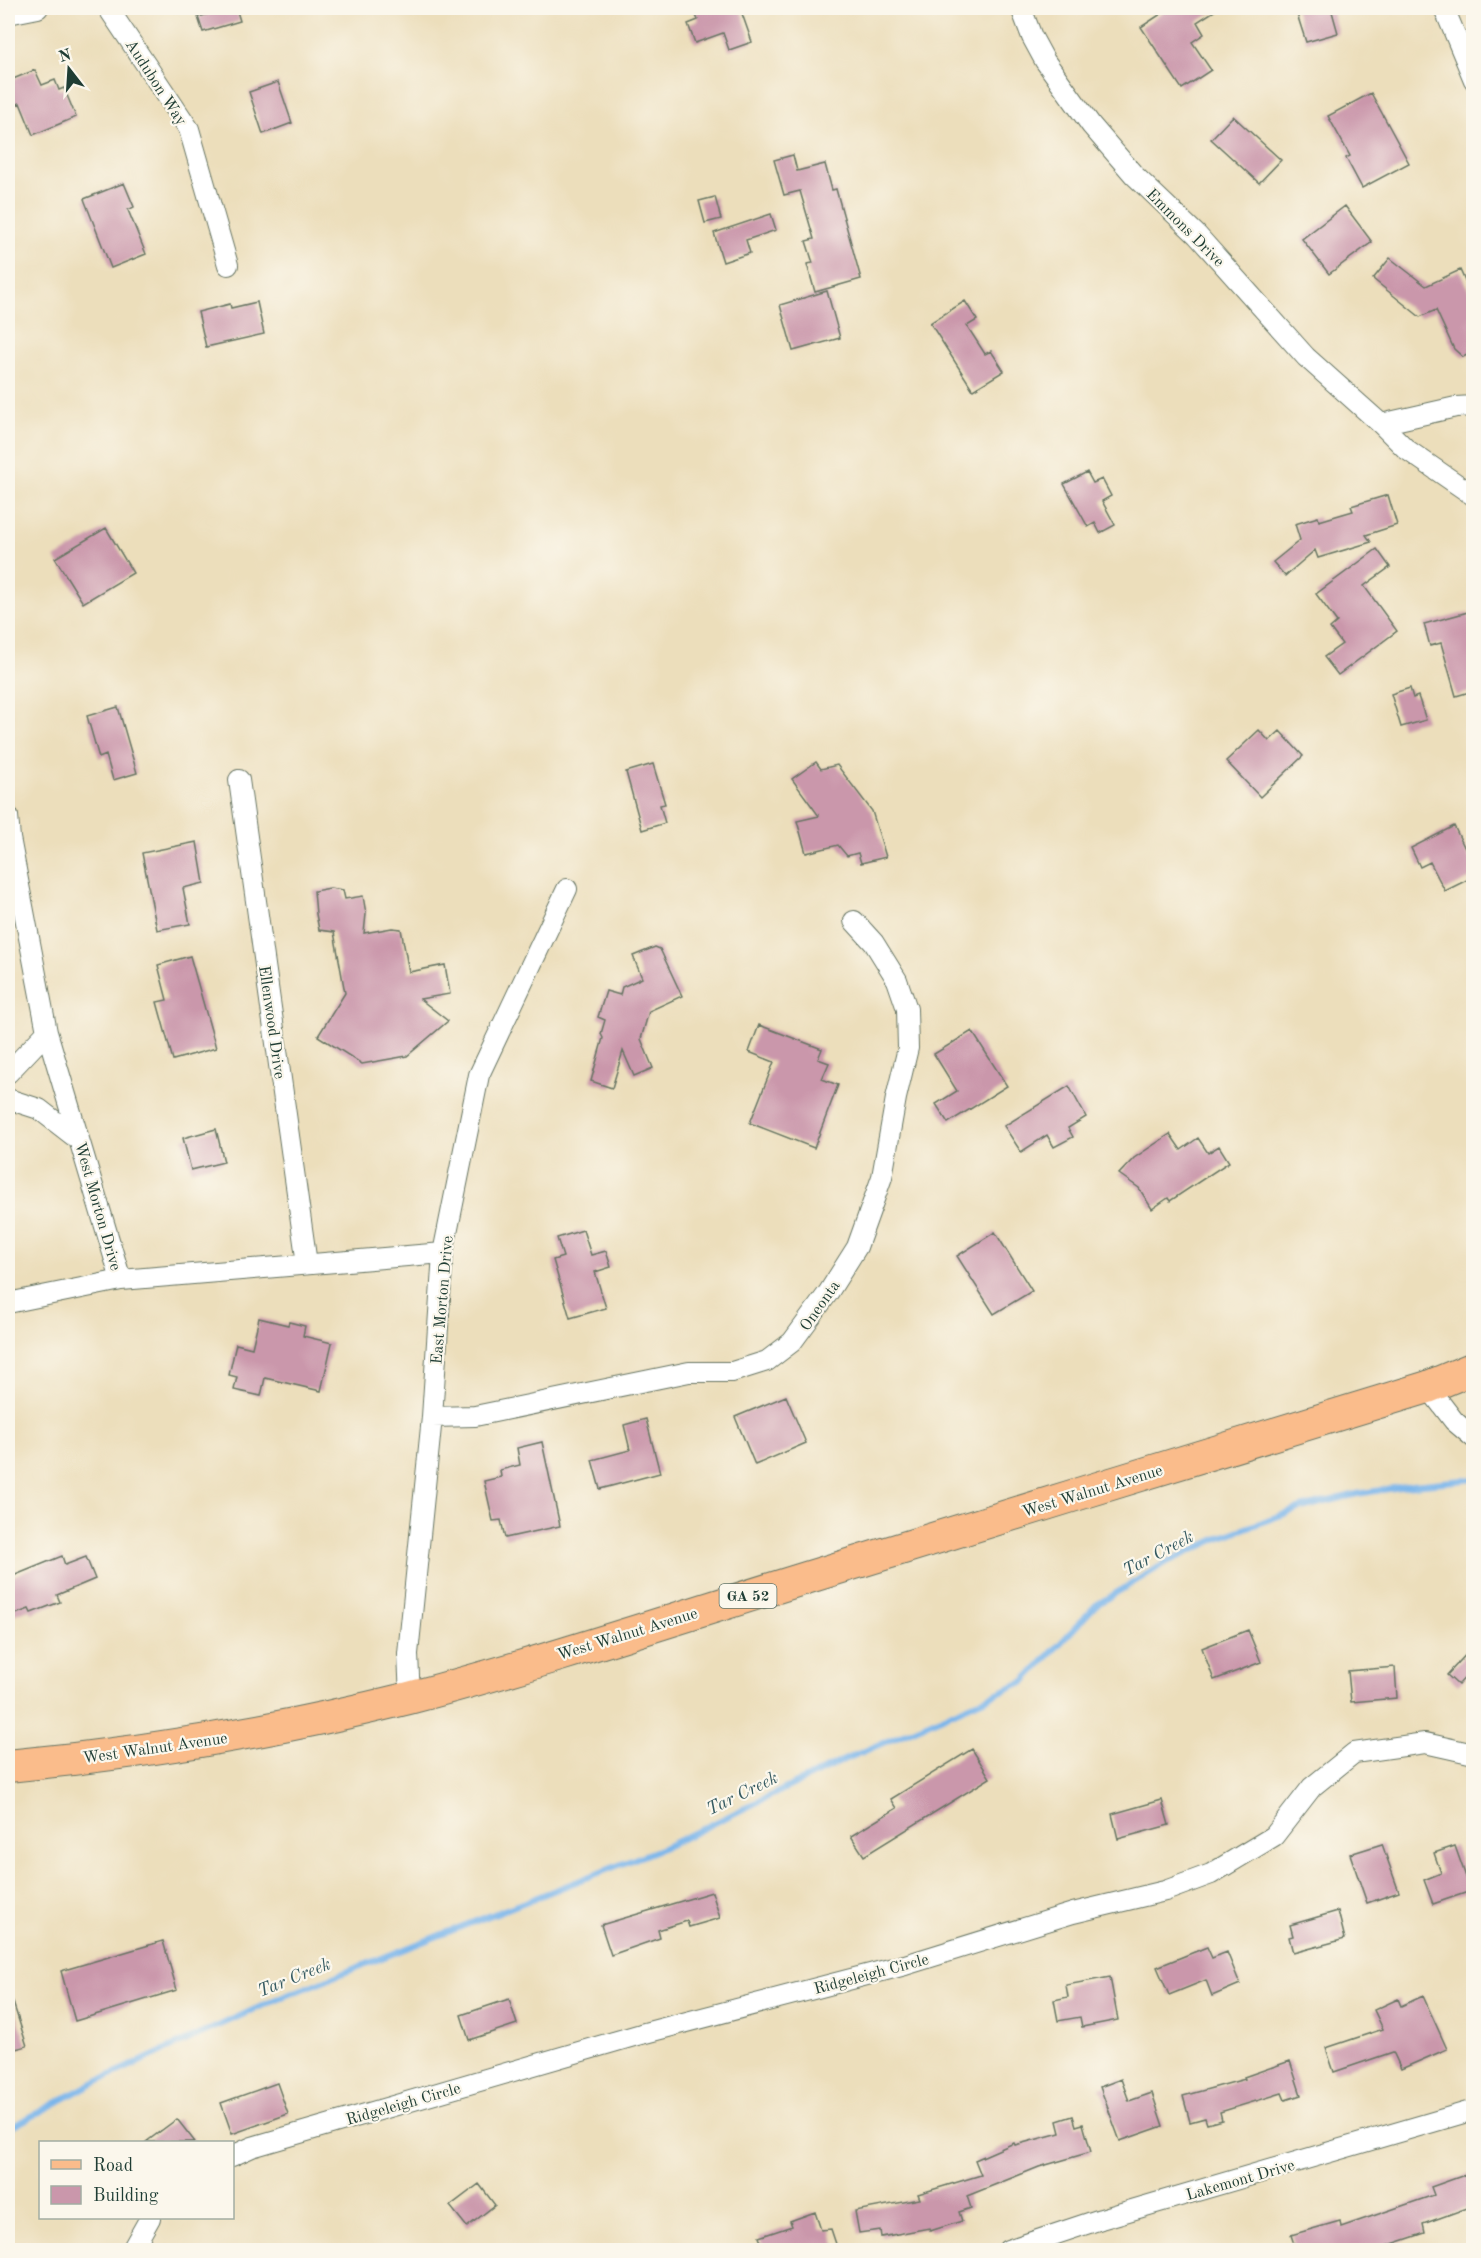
<svg xmlns="http://www.w3.org/2000/svg" width="1481" height="2258" viewBox="0 0 1481 2258" font-family="'Old Standard TT',serif">
	<style>
		.lines { fill: none; stroke-linecap: round; stroke-linejoin: round }
		.stream { stroke: #79b5eb; stroke-width: 6 }
		.building { fill: #ca97ab }
		.street-casing { stroke: #677563; stroke-width: 22 }
		.primary-casing { stroke: #677563; stroke-width: 34 }
		.street { stroke: #fff; stroke-width: 20 }
		.primary { stroke: #fabc8b; stroke-width: 32 }
		.labels { text-anchor: middle; stroke-width: 4.5; stroke-linejoin: round; paint-order: stroke }
		.shield { fill: #fbf7ec; stroke: #61756b; stroke-width: 1.5 }
		.shield-label { font-size: 15px; font-weight: bold; fill: #1f3d34 }
		.street-label { font-size: 16px; fill: #1f3d34; stroke: #fbf7ec }
		.water-label { font-size: 18px; font-style: italic; fill: #365b62; stroke: #fbf7ec }
	</style>
	<rect width="100%" height="100%" fill="#fbf7ec"/>
	<filter id="ink" filterUnits="userSpaceOnUse"><feTurbulence type="fractalNoise" baseFrequency=".0167" numOctaves="2"/><feDisplacementMap in="SourceGraphic" scale="12" xChannelSelector="R" yChannelSelector="G"/><feConvolveMatrix kernelMatrix="1 2 1 2 8 2 1 2 1" color-interpolation-filters="sRGB"/></filter>
	<filter id="wash" filterUnits="userSpaceOnUse"><feTurbulence type="fractalNoise" baseFrequency=".008" numOctaves="4" result="noise"/><feDisplacementMap in="SourceGraphic" scale="24" xChannelSelector="R" yChannelSelector="G"/><feGaussianBlur stdDeviation="1.35" result="paint"/><feColorMatrix in="noise" values="0 0 0 0 0 0 0 0 0 0 0 0 0 0 0 0 0 1.4 0 .05"/><feComposite in="paint" operator="in"/></filter>
	<g filter="url(#wash)">
		<rect width="100%" height="100%" fill="#ecdebb"/>
		<g class="lines">
			<path class="stream" d="M8 2129 89 2085 277 1999 665 1847 844 1760 1025 1681 1096 1605 1169 1561 1221 1537 1301 1508 1357 1494 1413 1485 1474 1479"/>
		</g>
		<g id="blocks">
			<path class="building" d="M207 8H236L240 21 203 32 198 17 209 14Z
				M693 8H740L752 42 729 50 723 33 695 43 688 24 698 20Z
				M1170 8H1219L1197 22 1204 34 1192 42 1211 70 1182 89 1141 27Z
				M1295 8H1331L1338 33 1306 42Z
				M35 70 42 85 55 80 59 90 64 88 76 117 33 135 20 103 8 108V81Z
				M278 82 292 123 263 134 249 92Z
				M1371 93 1409 163 1362 188 1346 158 1350 156 1328 116Z
				M1233 116 1281 160 1259 183 1211 139Z
				M793 155 797 171 825 164 832 190 836 189 861 279 815 292 807 264 813 263 806 241 814 239 800 191 784 195 774 160Z
				M124 183 134 207 128 210 146 254 111 268 84 199Z
				M715 197 721 219 705 223 699 201Z
				M1345 206 1372 242 1329 274 1302 239Z
				M771 214 776 230 746 240 750 253 723 262 714 233Z
				M1390 258 1426 286 1460 270 1473 299V352L1463 357 1454 349 1436 310 1420 317 1373 279Z
				M827 291 840 338 793 351 780 305Z
				M965 301 977 320 967 326 985 354 991 351 1004 371 973 390 930 323Z
				M257 302 264 334 206 347 198 312 230 304 231 308Z
				M1087 472 1093 483 1102 479 1111 496 1102 501 1115 525 1100 533 1095 523 1088 527 1064 484Z
				M1388 495 1397 525 1366 535 1371 542 1318 558 1315 550 1285 576 1273 562 1300 540 1295 524 1318 517 1319 521 1353 511 1351 506Z
				M106 528 133 573 83 603 55 558Z
				M1377 549 1390 567 1364 586 1397 631 1338 675 1324 657 1342 644 1330 628 1337 622 1316 594Z
				M1468 612 1473 631V691L1456 696 1441 643 1430 646 1424 624Z
				M1410 688 1413 698 1418 696 1426 720 1401 727 1391 694Z
				M118 707 137 773 113 780 106 755 99 758 87 716Z
				M1259 730 1269 741 1280 731 1303 756 1260 797 1226 761Z
				M816 762 821 769 837 765 872 811 886 857 861 863 858 853 847 856 838 845 806 853 797 821 819 816 792 779Z
				M653 764 665 804 660 805 665 823 642 830 626 772Z
				M1454 826 1473 865V877L1445 891 1430 862 1420 867 1411 848Z
				M197 842 204 883 183 888 190 924 157 930 142 853Z
				M330 888 343 890 345 899 363 896 366 914 364 933 392 928 401 929 409 972 445 965 450 994 420 999 448 1021 407 1056 362 1064 318 1036 345 993 334 932 319 930 316 914 314 891Z
				M655 947 660 949 682 996 649 1011 641 1039 653 1068 634 1076 623 1051 612 1088 591 1081 603 1038 601 1034 605 1020 598 1017 606 991 620 995 622 987 642 978 633 956Z
				M190 956 216 1048 173 1060 157 1002 167 1000 158 965Z
				M759 1025 822 1049 818 1059 829 1063 822 1079 838 1085 814 1148 750 1123 774 1062 749 1052Z
				M972 1031 1007 1086 948 1123 936 1104 957 1091 934 1054Z
				M1069 1086 1086 1117 1068 1128 1073 1137 1054 1147 1047 1135 1021 1152 1004 1126Z
				M216 1129 224 1162 191 1170 183 1138Z
				M1170 1134 1181 1150 1198 1138 1208 1153 1219 1146 1229 1162 1170 1201 1168 1198 1152 1209 1139 1188 1119 1174 1134 1158Z
				M583 1230 591 1255 606 1251 611 1267 595 1272 606 1308 570 1318 553 1260 563 1257 557 1238Z
				M995 1232 1032 1291 994 1314 957 1256Z
				M259 1318 288 1325 289 1322 305 1326 303 1336 332 1343 321 1391 265 1378 261 1396 234 1390 237 1377 229 1375 236 1344 252 1348Z
				M786 1396 806 1443 755 1465 735 1417Z
				M646 1419 660 1473 600 1489 592 1460 630 1450 624 1425Z
				M542 1442 560 1526 505 1538 501 1520 493 1521 484 1481 501 1477 500 1470 520 1465 517 1448Z
				M62 1556 65 1565 86 1557 95 1579 57 1595 60 1602 31 1613 29 1609 8 1617V1578Z
				M1248 1630 1261 1662 1214 1680 1202 1648Z
				M1473 1647V1669L1458 1685 1447 1675Z
				M1395 1667 1397 1698 1351 1702 1348 1671Z
				M972 1749 990 1778 864 1856 851 1836 897 1808 891 1799Z
				M1162 1800 1169 1825 1118 1839 1112 1814Z
				M1382 1844 1399 1892 1367 1903 1350 1854Z
				M1455 1846 1471 1891 1433 1904 1424 1880 1441 1873 1434 1853Z
				M712 1892 720 1918 689 1927 687 1921 658 1930 660 1938 611 1955 601 1925Z
				M1338 1911 1345 1939 1293 1953 1289 1937 1293 1936 1290 1925Z
				M163 1941 177 1990 75 2021 61 1971Z
				M1207 1947 1212 1958 1227 1952 1240 1984 1212 1996 1206 1980 1169 1995 1157 1967Z
				M1110 1977 1118 2020 1082 2027 1080 2017 1058 2021 1054 2000 1068 1997 1066 1985Z
				M8 1996H11L27 2046 8 2051Z
				M1423 1996 1447 2049 1401 2069 1393 2052 1334 2072 1326 2048 1383 2029 1374 2010 1398 1999 1401 2006Z
				M509 1999 517 2024 469 2040 461 2015Z
				M1290 2061 1301 2095 1285 2100 1282 2093 1220 2112 1222 2120 1207 2124 1205 2118 1190 2122 1183 2096 1245 2079 1244 2077Z
				M1121 2079 1129 2101 1152 2093 1163 2126 1120 2141 1100 2087Z
				M277 2083 288 2114 232 2134 221 2103Z
				M1073 2116 1076 2126 1083 2124 1091 2152 1039 2167 967 2196 971 2208 959 2212 962 2221 930 2231 929 2228 881 2237 880 2230 859 2233 855 2211 920 2199 918 2194 981 2175 975 2160 1014 2143 1015 2145 1060 2133 1057 2121Z
				M177 2119 195 2142H146Z
				M1473 2172V2206L1423 2224 1425 2233 1374 2250H1296L1291 2235 1340 2221 1341 2227 1434 2195 1431 2187Z
				M479 2184 495 2205 467 2227 450 2206Z
				M815 2212 821 2230 831 2229 838 2250H764L759 2237 792 2226 790 2221Z"/>
		</g>
	</g>
	<g filter="url(#ink)">
		<use href="#blocks" fill-opacity="0" stroke="#677563" stroke-width="1.5"/>
		<g class="lines">
			<defs>
				<path id="street" d="M108 8 189 129 228 265
					M1021 8 1032 37 1045 61 1091 125 1134 175 1197 235 1306 357 1381 424 1406 449 1474 496
					M1444 8 1474 80
					M8 14 38 8
					M1381 424 1456 407 1474 406
					M239 780 307 1264
					M8 816 10 838 47 1032 121 1280 443 1253
					M8 1073 47 1032
					M8 1099 39 1109 79 1140
					M8 1303 121 1280
					M1428 1387 1454 1421 1474 1438
					M432 1417 475 1416 689 1372H732L767 1361 792 1342 828 1293 857 1247 882 1177 896 1098 908 1048 907 1009 897 980 874 943 854 921
					M410 1697 408 1654 432 1417 443 1253 479 1075 567 889
					M232 2156 252 2147 641 2034 905 1965 1073 1913 1165 1891 1211 1874 1274 1836 1312 1787 1354 1753 1425 1743 1474 1754
					M132 2250 150 2218
					M1008 2250 1101 2219 1474 2110"/>
				<path id="primary" d="M8 1766C143 1753 277 1731 409 1698 542 1663 674 1619 806 1578 1013 1514 1221 1450 1428 1387L1474 1368"/>
			</defs>
			<use href="#street" class="street-casing"/>
			<use href="#primary" class="primary-casing"/>
			<use href="#street" class="street"/>
			<use href="#primary" class="primary"/>
		</g>
	</g>
	<g class="labels">
		<rect class="shield" x="719.5" y="1584" width="57" height="24" rx="4.5"/>
		<g class="shield-label">
			<text x="748" y="1601">GA 52</text>
		</g>
		<g class="street-label">
			<text transform="translate(157 82) rotate(57)" y="6">Audubon Way</text>
			<text transform="translate(1186 227) rotate(45)" y="6">Emmons Drive</text>
			<text transform="translate(273 1022) rotate(82)" y="6">Ellenwood Drive</text>
			<text transform="translate(99 1206) rotate(74)" y="6">West Morton Drive</text>
			<text transform="translate(441 1300) rotate(-85)" y="6">East Morton Drive</text>
			<text transform="translate(819 1305) rotate(-55)" y="6">Oneonta</text>
			<text transform="translate(1092 1490) rotate(-17)" y="6">West Walnut Avenue</text>
			<text transform="translate(627 1633) rotate(-17)" y="6">West Walnut Avenue</text>
			<text transform="translate(155 1747) rotate(-8)" y="6">West Walnut Avenue</text>
			<text transform="translate(871 1973) rotate(-15)" y="6">Ridgeleigh Circle</text>
			<text transform="translate(403 2103) rotate(-16)" y="6">Ridgeleigh Circle</text>
			<text transform="translate(1240 2179) rotate(-16)" y="6">Lakemont Drive</text>
		</g>
		<g class="water-label">
			<text transform="translate(1158 1553) rotate(-28)" y="6">Tar Creek</text>
			<text transform="translate(742 1793) rotate(-26)" y="6">Tar Creek</text>
			<text transform="translate(294 1977) rotate(-22)" y="6">Tar Creek</text>
		</g>
	</g>
	<rect width="1481" height="2258" fill="none" stroke="#fbf7ec" stroke-width="30"/>
	<rect x="39" y="2141" width="195" height="78" fill="#fbf7ec" stroke="#a3ada2" stroke-width="1.5"/>
	<rect x="51" y="2160" width="30" height="9" fill="#fabc8b" stroke="#a3ada2" stroke-width="1.5"/>
	<text x="93" y="2171" font-size="18" fill="#1f3d34">Road</text>
	<rect x="51" y="2186" width="30" height="18" fill="#ca97ab" stroke="#a3ada2" stroke-width="1.5"/>
	<text x="93" y="2201" font-size="18" fill="#1f3d34">Building</text>
	<g transform="translate(69 69) rotate(343)" stroke="#fbf7ec" stroke-width="4.5" paint-order="stroke">
	<path d="M0-4.5L10 22L0 15L-10 22Z" fill="#1f3d34"/>
	<text y="-9" font-size="16" font-weight="bold" text-anchor="middle" fill="#1f3d34">N</text>
	</g>
</svg>
